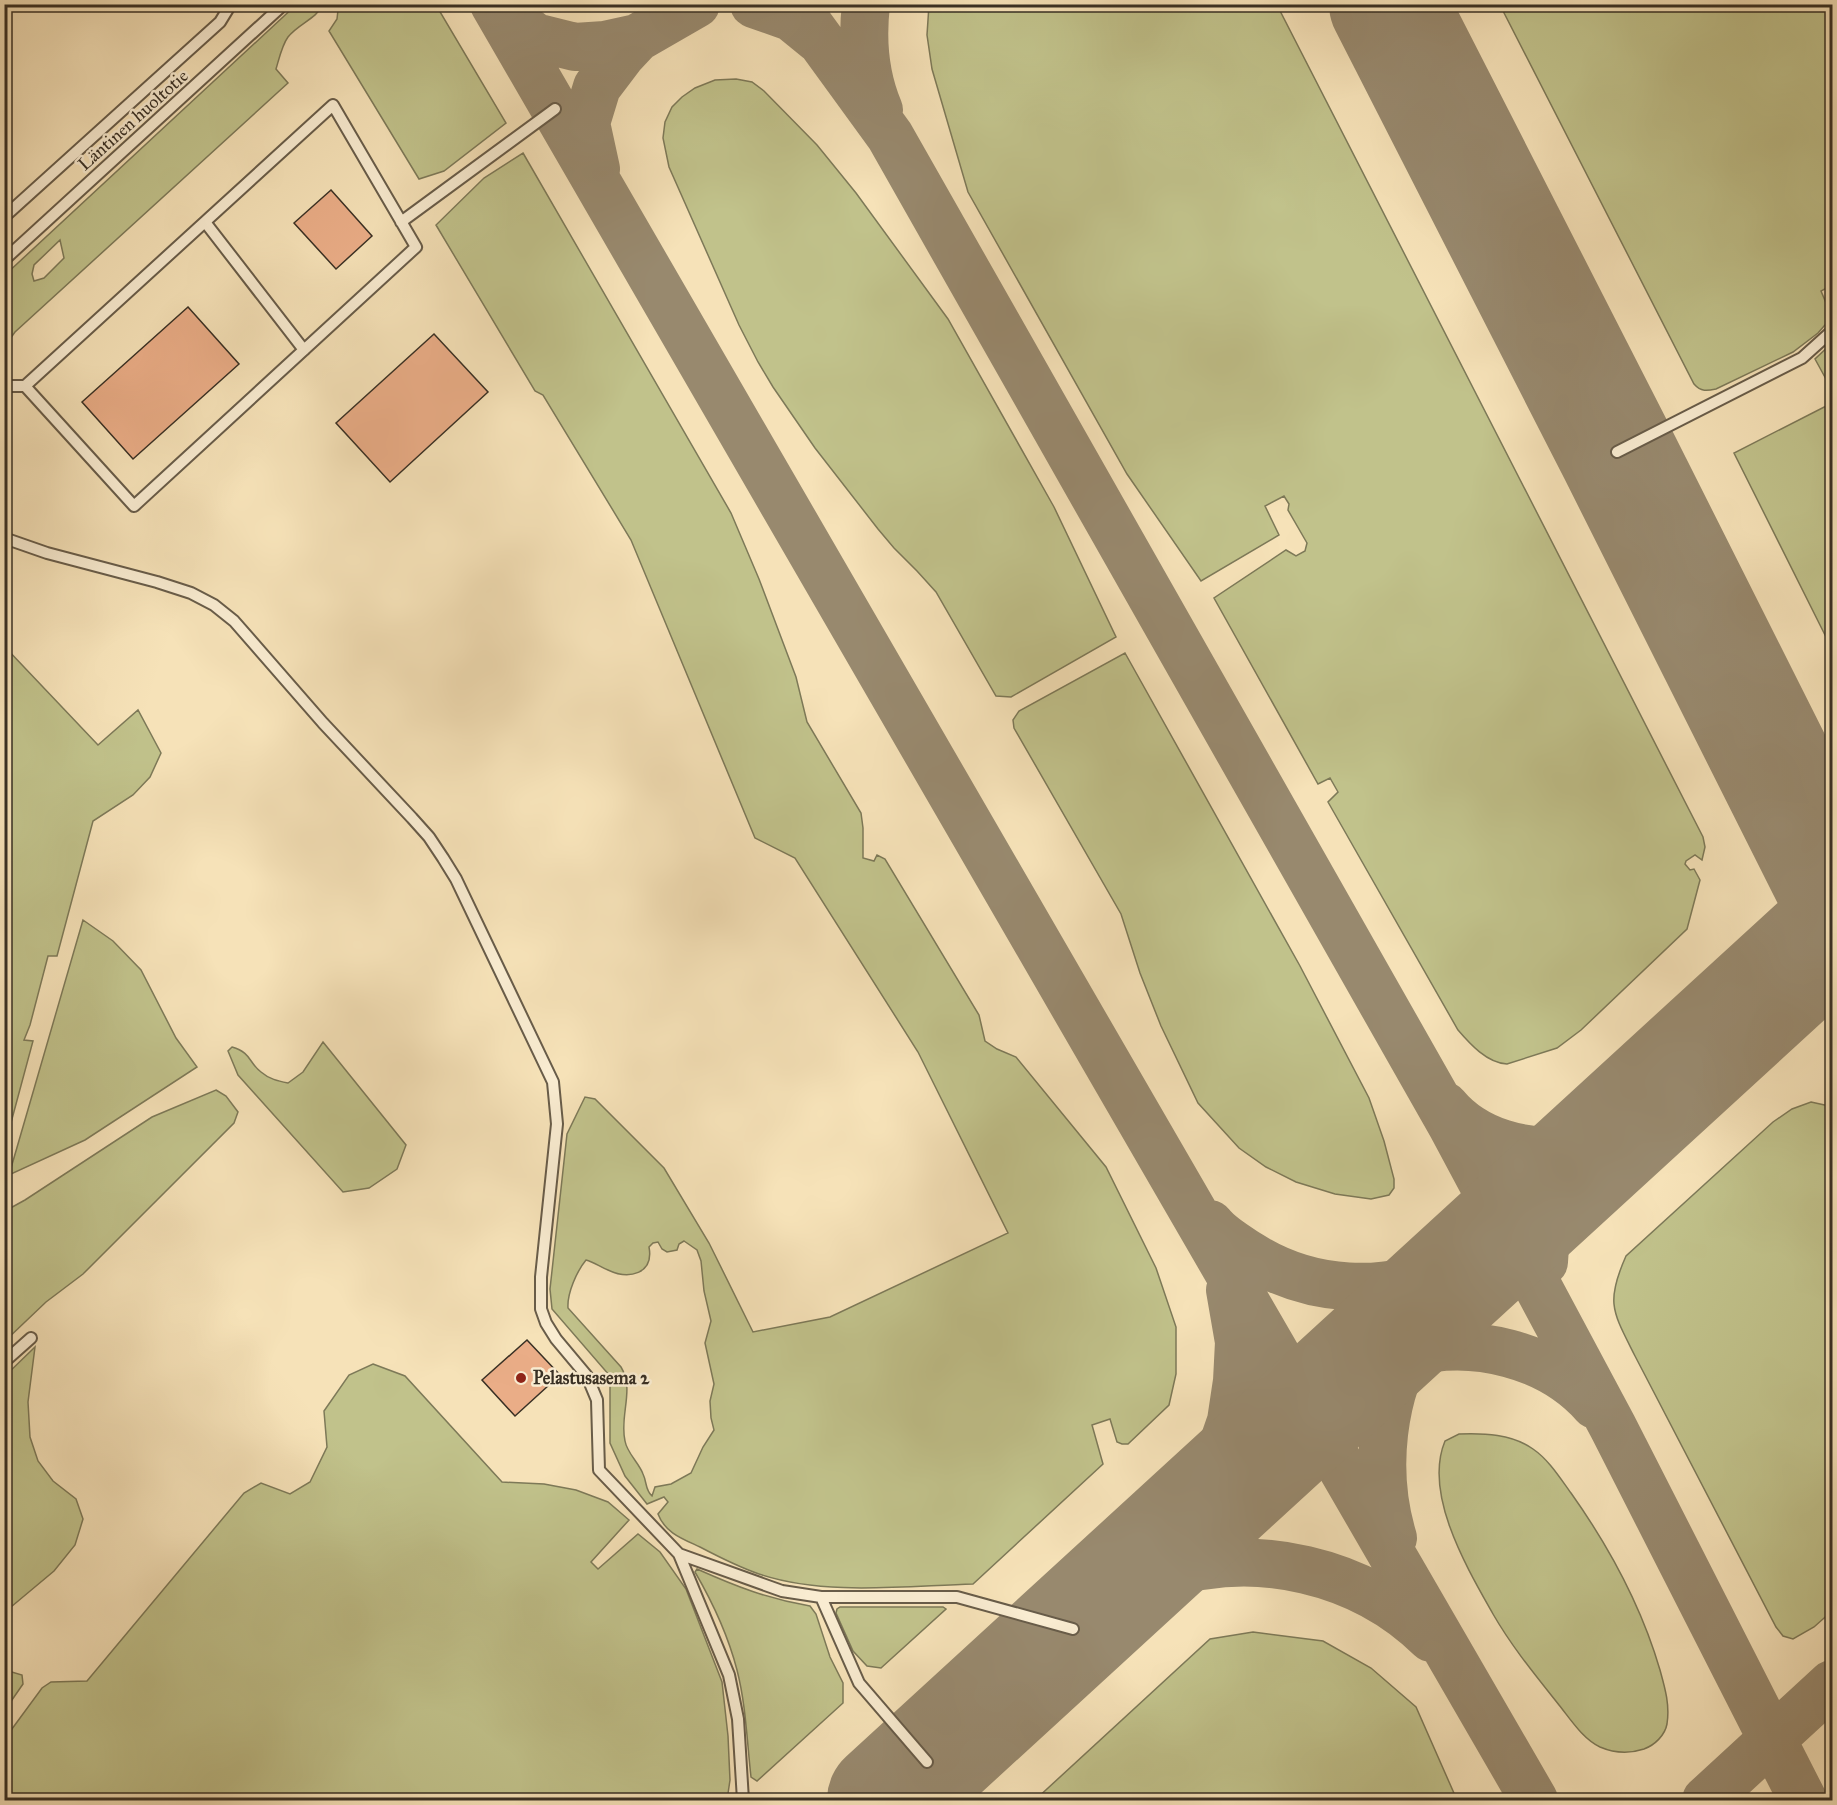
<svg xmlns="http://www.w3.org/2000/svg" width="1837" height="1805" viewBox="0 0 1837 1805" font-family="'IM FELL Great Primer',serif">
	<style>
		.green { fill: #c1c28b; stroke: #7d7958; stroke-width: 1.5; fill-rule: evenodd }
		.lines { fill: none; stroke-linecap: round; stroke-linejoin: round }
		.taxiway { stroke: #98896e; stroke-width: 48 }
		.runway { stroke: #98896e; stroke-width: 118 }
		.building { fill: #eaad87; stroke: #393024; stroke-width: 1.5 }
		.service-casing { stroke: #685c49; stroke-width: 14 }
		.service { stroke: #f9ecd1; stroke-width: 10 }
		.poi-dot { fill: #8f2418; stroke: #f9ecd1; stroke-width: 2 }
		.labels { text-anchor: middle; stroke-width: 5; stroke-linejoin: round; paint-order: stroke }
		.street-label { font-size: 18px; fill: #393024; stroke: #f9ecd1 }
		.poi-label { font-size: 18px; font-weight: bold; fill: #393024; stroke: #f9ecd1; text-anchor: start }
	</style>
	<rect width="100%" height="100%" fill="#f6e2b8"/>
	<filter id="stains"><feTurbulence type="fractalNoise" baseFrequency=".00333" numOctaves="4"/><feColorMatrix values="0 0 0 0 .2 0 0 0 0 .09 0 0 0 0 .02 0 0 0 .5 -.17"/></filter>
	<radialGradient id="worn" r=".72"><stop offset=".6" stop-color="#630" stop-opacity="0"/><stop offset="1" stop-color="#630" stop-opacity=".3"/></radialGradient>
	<path class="green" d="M297 4 323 5C316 19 298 24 288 37 282 45 279 59 276 69L288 83 15 332 5 346V275ZM60 240 64 258 44 278 34 281 32 274 34 265Z
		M341 5H436L506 123 444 171 419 179 329 31 337 19 338 10Z
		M929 5H1277L1703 837 1705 847 1702 860 1695 855 1686 861 1685 864 1690 870 1694 869 1700 880 1687 929 1581 1030 1557 1048 1507 1064C1487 1063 1470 1044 1458 1030L1328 802 1338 792 1330 778 1318 784 1214 598 1286 550 1296 556 1305 551 1307 543 1288 510 1289 504 1284 496 1265 506 1279 535 1201 581 1127 474 968 192 932 69 927 35Z
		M1500 5H1832V289L1830 286 1821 291 1827 305 1832 311V317L1818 333 1793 352 1716 389C1707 391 1701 392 1694 384Z
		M736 79 752 82 764 91 817 145 856 193 948 319 1054 507 1116 637 1011 697 996 696 936 592 917 571 894 548 878 529 815 448 773 387 758 362 739 325 669 167 663 138 665 122 672 107 682 97 695 88 715 80Z
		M523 153 731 513 759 579 796 677 807 722 861 813 863 828V858L874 861 877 855 885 859 979 1015 985 1041 997 1049 1016 1057 1106 1167 1156 1268 1176 1327V1374L1169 1405 1128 1444H1122L1117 1442 1110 1419 1092 1425 1103 1464 973 1584C903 1586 825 1596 759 1574 739 1567 719 1557 700 1547 683 1539 665 1533 658 1514L668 1502 664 1497 647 1504 625 1476 610 1443V1376L552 1309 550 1289 567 1134 585 1097 595 1099 664 1168 709 1243 753 1332 830 1317 1008 1233 918 1052 795 858 755 838 631 540 543 395 535 391 436 225 484 178ZM684 1241 697 1250 701 1261 704 1291 711 1321 705 1343 714 1384 710 1401 711 1418 714 1430 703 1447 691 1473 671 1484 655 1487 652 1496C645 1490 647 1482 643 1474 639 1463 627 1453 625 1441 619 1416 635 1390 621 1367L568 1308C567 1293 577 1271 586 1260 594 1262 600 1267 608 1270 629 1280 654 1274 649 1247L653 1243 658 1242 662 1249 667 1252 677 1250 679 1244Z
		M1832 343V390L1815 359Z
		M1832 403V649L1734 453Z
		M5 647 98 745 138 710 161 753 150 777 133 795 93 821 57 956H48L30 1025 24 1040 33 1041 5 1145Z
		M1125 653 1300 966 1369 1098 1384 1141 1394 1179V1188L1389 1195 1371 1199 1335 1194 1296 1182 1266 1167 1239 1148 1198 1103 1161 1026 1140 973 1121 914 1014 728 1013 720 1019 711Z
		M83 920 113 941 141 970 176 1038 197 1067 85 1140 9 1175Z
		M323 1042 406 1145 397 1169 369 1188 343 1192 238 1075 228 1051 232 1047C252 1053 248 1062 261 1072 269 1079 278 1081 288 1083L303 1072Z
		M216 1090 226 1096 238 1112 234 1123 83 1274 46 1302 5 1341V1211L25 1200 152 1117Z
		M1811 1102 1829 1106 1832 1109V1611L1814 1627 1793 1639 1783 1636 1776 1627 1635 1356C1613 1312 1605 1303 1626 1256L1773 1122 1792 1109Z
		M35 1347 28 1402 30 1437 38 1461 53 1481 76 1499 83 1519 75 1545 54 1571 5 1612V1376Z
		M373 1364 405 1376 502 1482 544 1484 576 1490 608 1502 629 1520 591 1562 598 1569 638 1534 660 1552 686 1589 722 1682 728 1736 730 1780 727 1800H5V1741L9 1733 42 1688 51 1682 87 1681 244 1493 261 1483 290 1494 310 1482 327 1447 324 1411 349 1375Z
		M1459 1434C1484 1433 1512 1434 1533 1449 1549 1460 1560 1478 1571 1493 1610 1548 1641 1605 1660 1670 1665 1688 1670 1705 1667 1724 1665 1735 1655 1745 1644 1749 1629 1754 1614 1753 1600 1747 1583 1739 1571 1720 1559 1705 1536 1676 1512 1647 1493 1614 1467 1568 1423 1494 1445 1441Z
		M697 1569C735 1586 768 1599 810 1606L816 1614 830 1657 843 1683V1703L757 1781 751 1777C747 1742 746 1705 737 1670 728 1635 713 1603 695 1572Z
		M840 1607H943L946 1609 881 1668 867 1666 853 1651 836 1613 837 1609Z
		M1253 1632 1323 1641 1371 1668 1416 1707 1457 1800H1035L1210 1639Z
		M5 1670 22 1675 23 1684 5 1710Z"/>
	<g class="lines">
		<path class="taxiway" d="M494 4 1534 1800
			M754 4 791 17 818 39
			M794 4 890 136 1452 1126 1613 1427 1803 1800
			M866 4C862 39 865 77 879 110
			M499 9 535 37 575 47 605 45 637 38 696 4
			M596 169 586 123 597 87 622 54 637 38
			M1445 1106C1474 1141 1527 1157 1571 1147 1594 1142 1613 1128 1632 1116
			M1210 1224C1220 1237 1236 1246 1250 1255 1310 1293 1385 1297 1450 1267 1479 1253 1503 1232 1528 1212
			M1544 1262C1546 1207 1571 1178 1607 1139
			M1327 1397C1352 1380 1378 1361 1408 1353 1473 1336 1550 1354 1595 1405
			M1393 1538C1373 1472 1381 1392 1418 1334 1435 1307 1457 1283 1478 1259
			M1151 1557 1184 1520 1213 1473 1231 1421 1237 1381 1239 1342 1230 1290
			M1073 1629C1102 1608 1129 1588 1163 1576 1255 1545 1362 1570 1431 1638
			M1706 1800 1832 1684"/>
		<path class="runway" d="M1388 4 1617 452 1832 880
			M886 1800 1832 933"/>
	</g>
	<path class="building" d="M331 190 372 236 336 269 294 223Z
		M188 307 239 364 133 459 82 402Z
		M434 334 488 392 390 482 336 423Z
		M527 1340 560 1375 515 1416 482 1380Z"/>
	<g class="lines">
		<defs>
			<path id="service" d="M4 217 220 22 231 4
				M205 222 304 350
				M401 222 555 109
				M4 260 284 4
				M4 386H25L134 506 416 247 333 105 25 386
				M1617 452 1802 358 1832 331
				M4 538 47 553 157 582 191 593 214 605 234 621 323 723 412 818 429 837 443 858 456 879 553 1082 557 1124 541 1277V1309L546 1323 556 1339 587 1376 597 1400 599 1470 679 1554 729 1675 738 1719 743 1800
				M4 1362 31 1338
				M679 1554 782 1591 821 1597H957L1073 1629
				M821 1597 859 1683 927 1762"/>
		</defs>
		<use href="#service" class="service-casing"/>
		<use href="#service" class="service"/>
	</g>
	<circle class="poi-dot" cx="521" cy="1378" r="6"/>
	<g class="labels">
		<g class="street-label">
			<text transform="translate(133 120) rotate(-42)" y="6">Läntinen huoltotie</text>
		</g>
		<g class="poi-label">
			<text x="533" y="1384">Pelastusasema 2</text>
		</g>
	</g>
	<rect width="1837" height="1805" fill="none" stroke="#f6e2b8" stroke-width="24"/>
	<rect x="6" y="6" width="1825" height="1793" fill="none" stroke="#393024" stroke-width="3"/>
	<rect x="12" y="12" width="1813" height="1781" fill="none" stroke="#393024" stroke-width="1.5"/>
	<rect width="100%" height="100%" filter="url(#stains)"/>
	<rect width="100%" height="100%" fill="url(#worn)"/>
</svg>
